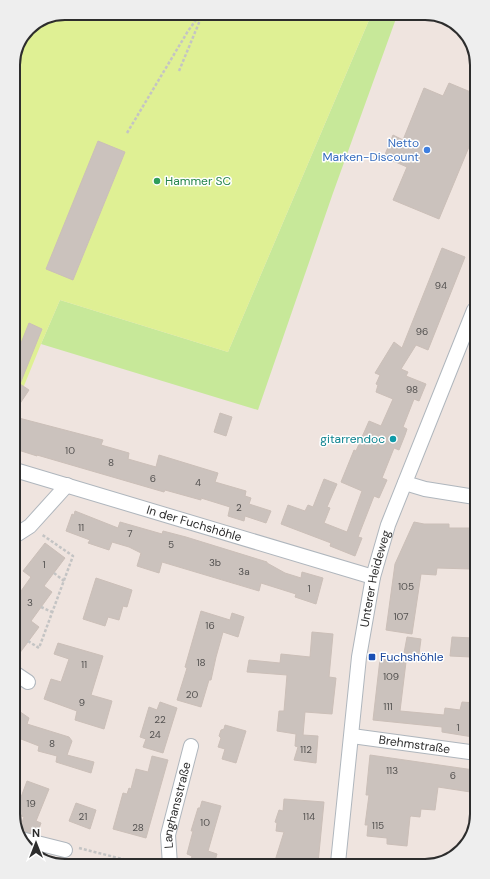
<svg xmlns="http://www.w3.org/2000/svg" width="490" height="879" viewBox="0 0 490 879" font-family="'DM Sans',sans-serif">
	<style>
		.green { fill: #c7e899 }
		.pitch { fill: #dff094 }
		.building { fill: #cbc2bd; stroke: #cbbfb8 }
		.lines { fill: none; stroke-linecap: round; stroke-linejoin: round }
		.minor-casing { stroke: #afb6bd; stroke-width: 16 }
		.path { stroke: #c4c4c4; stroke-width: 2.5; stroke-dasharray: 3 2; stroke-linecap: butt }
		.minor { stroke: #fff; stroke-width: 14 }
		.shop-dot { fill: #3f7fe0; stroke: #fff; stroke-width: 1.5 }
		.leisure-dot { fill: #2e9e5b; stroke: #fff; stroke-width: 1.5 }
		.culture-dot { fill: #0f9aa8; stroke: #fff; stroke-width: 1.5 }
		.transit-dot { fill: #1a4fb4; stroke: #fff; stroke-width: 1.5 }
		.labels { text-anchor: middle; stroke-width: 3; stroke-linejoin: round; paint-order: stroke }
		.number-label { font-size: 10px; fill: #545251 }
		.shop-label { font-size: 12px; fill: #366cbe; stroke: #fff; text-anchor: end }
		.leisure-label { font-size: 12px; fill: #27864d; stroke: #fff; text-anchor: start }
		.culture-label { font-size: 12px; fill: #0d838f; stroke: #fff; text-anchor: end }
		.street-label { font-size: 12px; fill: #2d2d2d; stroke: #fff }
		.transit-label { font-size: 12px; fill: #164399; stroke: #fff; text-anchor: start }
		.rim { fill: none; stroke: #2d2d2d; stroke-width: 2 }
	</style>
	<rect width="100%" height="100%" fill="#efe4df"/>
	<path class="green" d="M372 13H398L333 193 258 410 41 344 60 300 228 352Z"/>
	<path class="pitch" d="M65 13H372L228 352 60 300 41 344 15 408 13 62 28 28Z"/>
	<path class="building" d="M449 83 473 93V143L471 142 439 219 393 200 407 167 384 157 393 135 403 140 424 88 443 96Z
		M98 141 125 152 73 280 46 269Z
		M442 248 465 257 428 350 416 345 401 369 408 372 406 376 426 384 419 401 414 399 403 427 407 429 405 435 399 450 394 448 382 478 387 480 379 498 374 496 358 537 362 538 355 556 330 546 331 543 281 524 288 505 305 511 308 505 313 507 324 479 337 484 327 507 330 508 324 523 347 532 362 491 341 482 352 455 354 450 356 451 369 421 381 426 393 399 376 392 378 385 376 384 380 375 375 373 394 342 402 348Z
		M29 323 42 329 20 384 29 390 15 411V358Z
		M220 413 232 417 226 436 214 432Z
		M15 417 103 440 101 445 129 453 128 459 156 467 159 455 218 473 215 482 246 491 245 496 251 498 249 504 271 511 266 523 245 516 244 521 228 516 230 507 201 498V500L165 490 164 492 37 455V456L15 449Z
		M75 511 118 528 120 522 162 534 163 531 186 537 267 562V563L285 573 301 578 302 572 323 578 316 604 295 597 296 594 261 583 259 591 162 562 159 573 137 566 141 553 129 547 112 542 109 550 88 543 90 540 66 531 72 514 74 515Z
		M414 522 424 524H449V528H475V549H471V569L437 568 436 575 421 574 412 634 386 630 395 564Z
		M45 543 65 558 44 586 52 592 31 621 39 627 16 658V598L31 577 23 571Z
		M96 578 132 590 127 607 123 606 119 620 108 617 105 626 83 619Z
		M201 611 230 620 232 613 244 617 238 637 223 632 216 657 211 680H209L201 707 177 700 187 668 185 667Z
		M312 632 333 634 329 677 336 678 332 714 305 712 303 735 318 736 316 763 294 760 298 747 295 746 296 734 277 731 279 711H284L287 675 247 672 249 660 280 663 281 654 310 657Z
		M407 637 421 639 419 654 404 653Z
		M452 637 473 638 471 657 450 656Z
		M58 643 103 656 91 695 112 701 104 729 75 720 77 711 44 699 51 679 61 682 69 659 54 654Z
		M380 659 406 662 400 711 444 715 445 708 460 710 462 702 476 703 473 737 442 732V727L373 720Z
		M160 702 177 708 163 753 143 747 146 739 140 737 149 707 157 710Z
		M16 709 29 718 27 724 69 737 72 741 67 755 94 762 91 773 56 762 57 756 38 751 39 746 21 739 17 749Z
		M225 725 246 731 236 763 222 759 225 749 218 747 221 738 219 736 221 730 224 729Z
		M370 755 474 770 472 780H477V793L438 787 435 810 421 809 420 817 411 816 410 817 407 846 387 844V838L367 836 368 825H365L369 795H366Z
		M152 756 168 760 146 838 113 829 123 793 127 794 129 788 131 789 136 769 148 772Z
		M27 781 49 789 36 821 41 823 37 834 19 831 24 817 17 814V808Z
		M284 799 324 802 318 863 274 864 284 832 276 831 277 823 275 822 279 810 283 811Z
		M202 801 221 806 208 851 217 854 214 864 190 865 192 856 187 854 193 831H191L198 808H200Z
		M76 803 96 810 90 829 69 821Z"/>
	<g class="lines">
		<defs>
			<g id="minor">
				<path id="s1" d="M15 470 373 577"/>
				<path d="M405 483 425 489 475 497"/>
				<path d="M16 535 30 526 67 485"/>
				<path d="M16 674 28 682"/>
				<path id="s2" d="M352 736 477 753"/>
				<path d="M21 839 65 850"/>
				<path id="s3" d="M338 863 359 657 373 577 388 525 474 310"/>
				<path id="s4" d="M170 865 168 835 191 746"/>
			</g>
		</defs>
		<use href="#minor" class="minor-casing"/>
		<path class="path" d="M179 71 203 13
			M127 133 188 31 201 13
			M54 573 64 581
			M41 607 52 612
			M28 641 39 648 73 556 41 534
			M79 848 146 865"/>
		<use href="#minor" class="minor"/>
	</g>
	<circle class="shop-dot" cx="427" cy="150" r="4"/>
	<circle class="leisure-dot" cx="157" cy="181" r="4"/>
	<circle class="culture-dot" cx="393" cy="439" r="4"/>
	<rect class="transit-dot" x="368" y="653" width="8" height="8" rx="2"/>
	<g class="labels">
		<g class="number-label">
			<text x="441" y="289">94</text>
			<text x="422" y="335">96</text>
			<text x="412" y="393">98</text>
			<text x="70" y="454">10</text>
			<text x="111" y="466">8</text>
			<text x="153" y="482">6</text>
			<text x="198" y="486">4</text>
			<text x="239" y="511">2</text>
			<text x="81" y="531">11</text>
			<text x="130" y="537">7</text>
			<text x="171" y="548">5</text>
			<text x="215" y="566">3b</text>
			<text x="44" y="568">1</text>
			<text x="244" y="575">3a</text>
			<text x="406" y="590">105</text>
			<text x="309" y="592">1</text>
			<text x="30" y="606">3</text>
			<text x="401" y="620">107</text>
			<text x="210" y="629">16</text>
			<text x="201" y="666">18</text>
			<text x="84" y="668">11</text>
			<text x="391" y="680">109</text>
			<text x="192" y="698">20</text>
			<text x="82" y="706">9</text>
			<text x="388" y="710">111</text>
			<text x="160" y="723">22</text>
			<text x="458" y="731">1</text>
			<text x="155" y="738">24</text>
			<text x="52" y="747">8</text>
			<text x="306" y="753">112</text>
			<text x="392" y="774">113</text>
			<text x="453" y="779">6</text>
			<text x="31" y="807">19</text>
			<text x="83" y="820">21</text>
			<text x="309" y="820">114</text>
			<text x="205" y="826">10</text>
			<text x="378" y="829">115</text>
			<text x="138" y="831">28</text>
		</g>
		<g class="shop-label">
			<text x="419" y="147">Netto<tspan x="419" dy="14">Marken-Discount</tspan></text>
		</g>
		<g class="leisure-label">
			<text x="165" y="185">Hammer SC</text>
		</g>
		<g class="culture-label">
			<text x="385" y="443">gitarrendoc</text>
		</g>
		<g class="street-label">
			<text dy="4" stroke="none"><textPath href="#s1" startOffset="187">In der Fuchshöhle</textPath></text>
			<text dy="4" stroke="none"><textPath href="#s3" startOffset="287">Unterer Heideweg</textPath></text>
			<text dy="4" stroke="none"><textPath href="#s2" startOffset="63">Brehmstraße</textPath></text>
			<text dy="4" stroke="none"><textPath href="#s4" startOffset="61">Langhansstraße</textPath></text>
		</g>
		<g class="transit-label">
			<text x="380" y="661">Fuchshöhle</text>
		</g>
	</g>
	<path d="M0 0H490V879H0ZM65 20H425A45 45 0 0 1 470 65V814A45 45 0 0 1 425 859H65A45 45 0 0 1 20 814V65A45 45 0 0 1 65 20Z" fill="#eee" fill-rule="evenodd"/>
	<path class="rim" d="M65 20H425A45 45 0 0 1 470 65V814A45 45 0 0 1 425 859H65A45 45 0 0 1 20 814V65A45 45 0 0 1 65 20Z"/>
	<g transform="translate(36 843)" stroke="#ffffff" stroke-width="3" paint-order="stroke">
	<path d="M0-3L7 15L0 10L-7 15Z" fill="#2d2d2d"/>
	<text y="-6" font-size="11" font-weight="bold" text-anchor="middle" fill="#2d2d2d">N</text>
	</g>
</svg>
